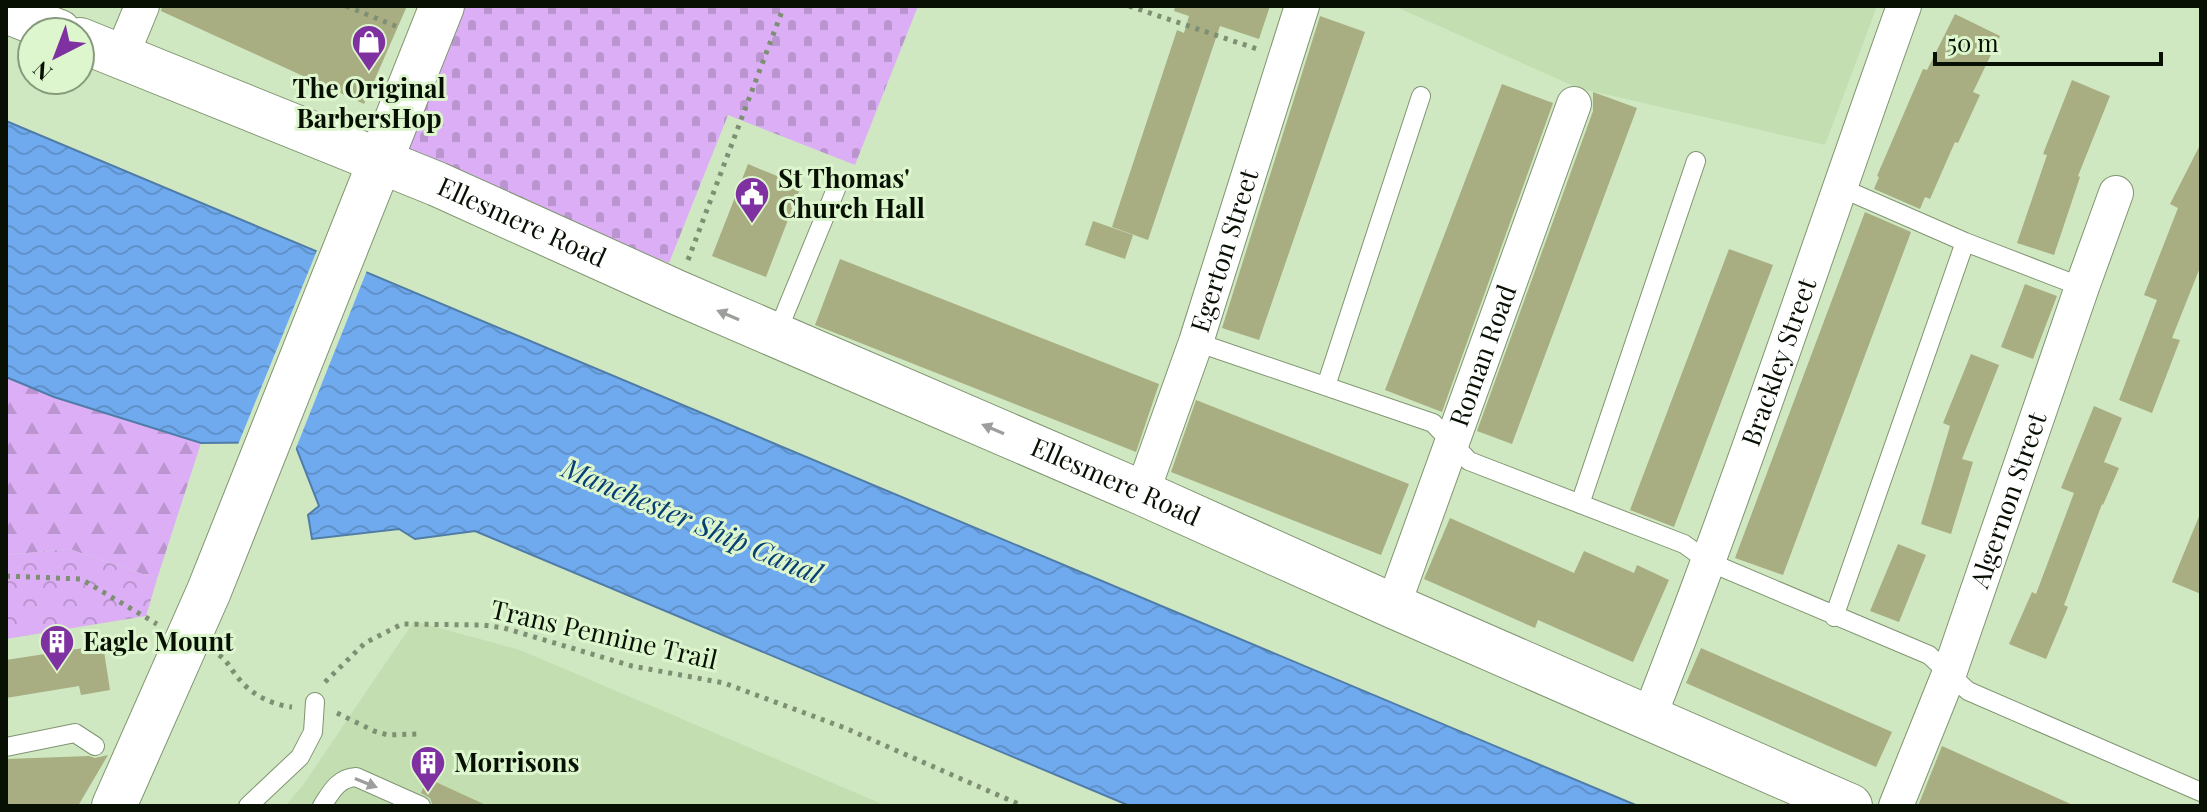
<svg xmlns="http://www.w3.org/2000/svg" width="2207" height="812" viewBox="0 0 2207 812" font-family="'Playfair Display',serif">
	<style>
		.built { fill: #c3dfb1 }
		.forest { fill: url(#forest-firs) }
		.cemetery { fill: url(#cemetery-stones) }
		.park { fill: url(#park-crowns) }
		.water { fill: url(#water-waves); stroke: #507ca8; stroke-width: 2 }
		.pier { fill: #d0e8c1 }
		.building { fill: #a8ad82 }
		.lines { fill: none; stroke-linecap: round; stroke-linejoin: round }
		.service-casing { stroke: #7f9571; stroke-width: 20 }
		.minor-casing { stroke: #7f9571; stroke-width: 36 }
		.secondary-casing { stroke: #7f9571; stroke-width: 46 }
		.trunk-casing { stroke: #7f9571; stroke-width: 46 }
		.path { stroke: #7e9074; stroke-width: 5; stroke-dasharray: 4 6; stroke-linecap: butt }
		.service { stroke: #fff; stroke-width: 18 }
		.minor { stroke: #fff; stroke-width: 34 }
		.secondary { stroke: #fff; stroke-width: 44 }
		.trunk { stroke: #fff; stroke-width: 44 }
		.oneway { fill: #9c9f9b }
		.labels { text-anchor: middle; stroke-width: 6; stroke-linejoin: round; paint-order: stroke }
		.poi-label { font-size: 26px; font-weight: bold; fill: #081004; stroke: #ddf6ce; text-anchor: start }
		.street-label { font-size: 26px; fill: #081004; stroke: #ddf6ce }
		.water-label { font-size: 28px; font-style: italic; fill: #073e74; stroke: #ddf6ce }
	</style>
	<defs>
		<pattern id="forest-firs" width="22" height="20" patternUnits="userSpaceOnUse" patternTransform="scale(2)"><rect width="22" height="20" fill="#dcaef5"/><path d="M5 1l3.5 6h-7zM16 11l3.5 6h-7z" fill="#bb95d0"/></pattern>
		<pattern id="cemetery-stones" width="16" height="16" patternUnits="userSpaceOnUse" patternTransform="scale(2)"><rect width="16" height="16" fill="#dcaef5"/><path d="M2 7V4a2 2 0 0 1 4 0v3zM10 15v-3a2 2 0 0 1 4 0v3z" fill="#bb95d0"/></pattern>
		<pattern id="park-crowns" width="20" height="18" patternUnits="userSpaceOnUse" patternTransform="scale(2)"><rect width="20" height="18" fill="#dcaef5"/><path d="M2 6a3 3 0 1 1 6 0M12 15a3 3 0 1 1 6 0" fill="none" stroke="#bb95d0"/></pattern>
		<pattern id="water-waves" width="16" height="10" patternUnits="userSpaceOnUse" patternTransform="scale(2)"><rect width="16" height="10" fill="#6faaef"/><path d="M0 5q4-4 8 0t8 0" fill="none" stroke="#5f91cb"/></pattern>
	</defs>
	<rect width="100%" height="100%" fill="#d0e8c1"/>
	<path class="built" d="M1394 6H1877L1825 145 1578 88Z
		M414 621 520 650 887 806H285L303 785Z"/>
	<path class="forest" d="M6 377 54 397 201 443 157 579 69 549 6 555Z"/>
	<path class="cemetery" d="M453 6H918L855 165 728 115 669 263 394 153Z"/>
	<path class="park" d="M69 549 157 579 146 616 6 639V555Z"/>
	<path class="water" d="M6 121 1638 806H1130L475 531 415 539 399 529 312 539 308 515 319 506 294 442 201 443 54 397 6 377Z"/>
	<path class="pier" d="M318 248 368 268 294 453 291 446 237 447Z"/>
	<path class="building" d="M162 6H407L364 104 161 11Z
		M1175 6H1270L1259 39 1220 26 1148 240 1112 227 1177 30 1184 33 1189 16 1174 11Z
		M1955 14 2000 36 1973 92 1980 95 1958 143 1955 142 1930 199 1925 197 1920 209 1874 189 1879 177 1877 176 1923 69 1927 70Z
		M1320 16 1365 32 1259 340 1222 328Z
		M2072 80 2110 96 2078 176 2080 177 2054 255 2017 243 2047 155 2043 154Z
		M1502 84 1553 103 1442 412 1385 390Z
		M1593 92 1637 108 1512 444 1477 431 1593 111Z
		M2201 143V265L2172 338 2180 340 2152 413 2119 400 2157 300 2144 295 2178 208 2170 204Z
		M748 164 801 186 766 277 712 256Z
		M1865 212 1911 232 1783 575 1735 558Z
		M1093 221 1133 235 1125 259 1085 245Z
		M1729 249 1773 265 1674 527 1630 510Z
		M840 259 1159 384 1136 452 815 325Z
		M2025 284 2057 296 2033 359 2001 347Z
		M1971 354 1999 365 1962 459 1973 462 1951 534 1921 524 1950 426 1943 423Z
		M1196 400 1409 484 1381 555 1171 472Z
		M2094 406 2122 418 2104 462 2119 468 2103 505 2102 504 2064 605 2068 607 2046 659 2009 644 2032 592 2036 594 2074 493 2061 488Z
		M2200 514 2201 515V594L2172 582Z
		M1450 518 1574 573 1584 551 1634 573 1637 565 1669 580 1633 662 1538 620 1535 628 1424 579Z
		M1898 544 1926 555 1899 622 1870 611Z
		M103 645 110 690 81 695 79 686 6 698V660Z
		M1701 648 1892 732 1876 767 1686 683Z
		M1942 746 2075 806H1918Z
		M108 755 78 806H6V759L89 756 95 758Z
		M427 778 488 806H433L430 798 421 793Z"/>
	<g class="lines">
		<defs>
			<path id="service" d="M1839 187 1965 242 2082 287
				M776 335 836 189
				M1196 342 1433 423 1469 461 1684 544 1709 562 1929 655 1968 691 2201 792
				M1326 386 1421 96
				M1580 504 1696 161
				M1834 617 1965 242
				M6 747 75 733 95 746
				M248 806 300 757 313 732 315 702
				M322 806C331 792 338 778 356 777L421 806"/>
			<g id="minor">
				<path d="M121 57 142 6"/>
				<path id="s1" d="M1142 493 1196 342 1302 6"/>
				<path id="s2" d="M1393 606 1574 104"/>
				<path id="s3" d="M1649 717C1741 483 1819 243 1904 6"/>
				<path id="s4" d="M1896 806 1949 674 2082 287 2116 193"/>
			</g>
			<g id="secondary">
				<path d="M6 11 59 32"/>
				<path id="s5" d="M80 40 437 184 676 292 1142 493 1393 606 1850 806"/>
			</g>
			<path id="trunk" d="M114 806 209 591 442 6"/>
		</defs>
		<use href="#service" class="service-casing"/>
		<use href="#minor" class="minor-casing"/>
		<use href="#secondary" class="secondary-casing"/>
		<use href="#trunk" class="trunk-casing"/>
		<path class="path" d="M346 6 398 27
			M1129 6 1257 49
			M688 260 784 6
			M6 576 81 579 157 624
			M219 655C229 662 232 672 240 680 252 695 273 705 292 707
			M325 682 365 643 402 624 483 625 504 628 632 666 724 683 845 728 1023 806
			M337 713 374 731 388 735 417 734"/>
		<use href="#service" class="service"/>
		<use href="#minor" class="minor"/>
		<use href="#secondary" class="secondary"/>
		<use href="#trunk" class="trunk"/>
	</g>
	<defs><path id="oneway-solid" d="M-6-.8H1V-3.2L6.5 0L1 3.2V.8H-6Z" transform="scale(2)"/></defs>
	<g class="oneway">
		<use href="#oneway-solid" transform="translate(728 315) rotate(-157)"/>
		<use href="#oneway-solid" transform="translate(993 429) rotate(-157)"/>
		<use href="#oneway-solid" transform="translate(366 783) rotate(22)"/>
	</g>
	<defs>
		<symbol id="shop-pin" viewBox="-11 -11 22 30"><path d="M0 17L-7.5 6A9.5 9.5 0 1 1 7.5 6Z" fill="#7f31a2" stroke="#ddf6ce"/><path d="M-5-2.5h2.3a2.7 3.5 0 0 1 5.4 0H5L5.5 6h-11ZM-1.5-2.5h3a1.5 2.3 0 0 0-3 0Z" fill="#fff"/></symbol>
		<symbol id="civic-pin" viewBox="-11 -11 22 30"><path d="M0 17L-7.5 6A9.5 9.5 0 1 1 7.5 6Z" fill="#7f31a2" stroke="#ddf6ce"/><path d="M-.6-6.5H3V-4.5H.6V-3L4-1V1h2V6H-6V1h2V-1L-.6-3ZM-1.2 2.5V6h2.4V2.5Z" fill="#fff"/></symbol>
		<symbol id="building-pin" viewBox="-11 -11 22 30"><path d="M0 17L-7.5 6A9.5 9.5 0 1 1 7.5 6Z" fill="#7f31a2" stroke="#ddf6ce"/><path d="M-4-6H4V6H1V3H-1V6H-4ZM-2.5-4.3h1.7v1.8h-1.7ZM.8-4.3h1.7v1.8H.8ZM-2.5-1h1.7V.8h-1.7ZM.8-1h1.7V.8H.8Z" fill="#fff"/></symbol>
	</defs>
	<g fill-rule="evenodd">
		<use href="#shop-pin" x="349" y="22" width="40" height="54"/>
		<use href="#civic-pin" x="732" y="174" width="40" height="54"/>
		<use href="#building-pin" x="37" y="622" width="40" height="54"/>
		<use href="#building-pin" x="408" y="743" width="40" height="54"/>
	</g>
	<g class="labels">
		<g class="poi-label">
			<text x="369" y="98" text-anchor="middle">The Original<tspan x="369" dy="30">BarbersHop</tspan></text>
			<text x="778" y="188">St Thomas'<tspan x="778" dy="30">Church Hall</tspan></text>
			<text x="83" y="651">Eagle Mount</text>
			<text x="454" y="772">Morrisons</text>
		</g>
		<g class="street-label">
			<text dy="9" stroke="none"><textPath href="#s5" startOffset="478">Ellesmere Road</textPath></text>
			<text dy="9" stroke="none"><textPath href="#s1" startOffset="256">Egerton Street</textPath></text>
			<text dy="9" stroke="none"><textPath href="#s2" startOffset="266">Roman Road</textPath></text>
			<text dy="9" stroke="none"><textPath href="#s3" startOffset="378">Brackley Street</textPath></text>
			<text dy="9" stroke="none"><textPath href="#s5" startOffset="1126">Ellesmere Road</textPath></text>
			<text dy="9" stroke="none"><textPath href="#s4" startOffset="326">Algernon Street</textPath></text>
			<text transform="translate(604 635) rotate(13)" y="9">Trans Pennine Trail</text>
		</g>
		<g class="water-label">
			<text transform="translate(692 521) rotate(23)" y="10">Manchester Ship Canal</text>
		</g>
	</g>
	<rect width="2207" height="812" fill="none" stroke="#081004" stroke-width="16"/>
	<g transform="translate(56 56) rotate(222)"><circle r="38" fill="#ddf6ce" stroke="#889a7d" stroke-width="2"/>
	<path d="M0-6L14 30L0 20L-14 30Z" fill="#7f31a2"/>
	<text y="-12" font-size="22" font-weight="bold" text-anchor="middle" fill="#081004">N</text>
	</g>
	<path d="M1935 52v12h226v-12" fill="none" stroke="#081004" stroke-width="4"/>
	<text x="1947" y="52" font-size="24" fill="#081004" stroke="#ddf6ce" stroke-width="6" paint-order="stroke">50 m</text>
</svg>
